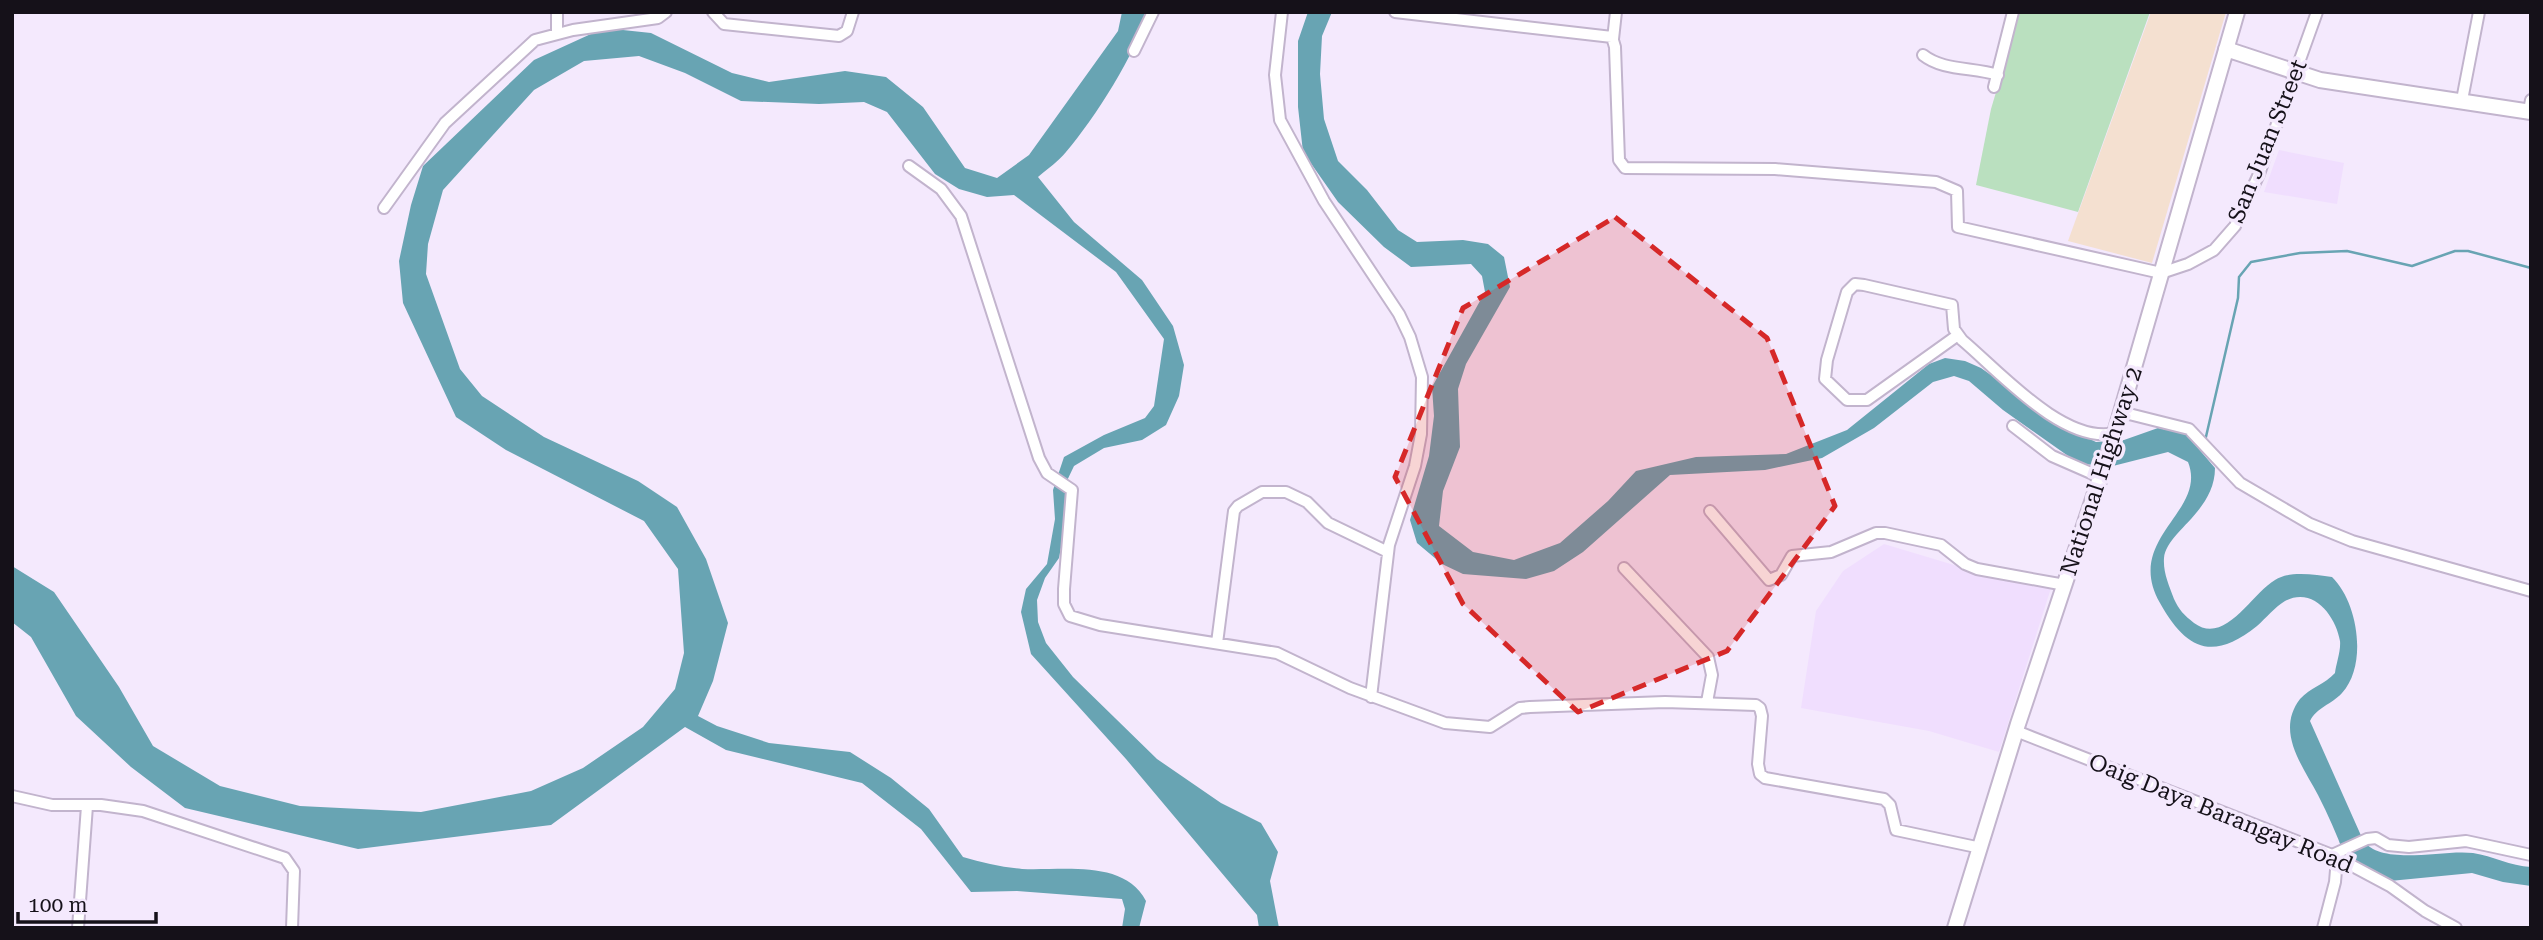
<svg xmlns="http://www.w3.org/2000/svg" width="2543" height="940" viewBox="0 0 2543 940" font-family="'Roboto Serif',serif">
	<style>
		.built { fill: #f0defe }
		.education { fill: #f4e0d0 }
		.green { fill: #bae0bf }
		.water { fill: #68a4b3 }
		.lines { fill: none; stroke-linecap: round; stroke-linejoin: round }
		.stream { stroke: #68a4b3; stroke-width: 2.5 }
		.minor-casing { stroke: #c2b4cd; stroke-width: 14 }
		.major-casing { stroke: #c2b4cd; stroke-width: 18 }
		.minor { stroke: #fff; stroke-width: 10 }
		.major { stroke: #fff; stroke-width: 14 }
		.marked { fill: #d62828; fill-opacity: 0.2; stroke: #d62828; stroke-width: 5; stroke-dasharray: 14 9; stroke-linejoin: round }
		.labels { text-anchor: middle; stroke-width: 7; stroke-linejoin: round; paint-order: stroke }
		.street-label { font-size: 23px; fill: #151119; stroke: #f4e9fd }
	</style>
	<rect width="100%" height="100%" fill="#f4e9fd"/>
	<path class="built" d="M2279 150 2344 163 2337 204 2264 192Z
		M1884 544 1964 568 2051 588 1999 752 1929 731 1801 708 1816 611 1843 571Z"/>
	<path class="education" d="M2151 12H2226L2152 263 2068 241Z"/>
	<path class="green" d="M2020 12H2150L2078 212 1976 185 1991 109Z"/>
	<path class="water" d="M1122 12H1147C1137 53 1094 119 1066 152 1059 161 1047 169 1038 177L1074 222 1142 280 1173 326 1184 365 1179 396 1166 425 1142 440 1104 448 1074 466 1064 487 1069 507 1059 558 1045 578 1037 600 1038 622 1046 643 1073 677 1157 759 1221 803 1261 823 1278 852 1270 881 1279 928H1259L1257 915 1126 759 1031 654 1021 612 1026 589 1047 564 1055 519 1053 490 1064 457 1104 435 1145 418 1154 406 1164 339 1116 272 1014 195 987 197 959 189 935 174 887 112 864 102 819 104 741 101 685 73 639 56 584 61 534 90 443 190 428 244 426 274 460 369 482 396 544 437 638 481 677 507 706 559 728 623 713 681 698 716 717 726 769 743 850 752 891 778 929 809 963 857C982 863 1002 867 1022 869 1063 871 1124 859 1146 901L1139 928H1122L1125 909 1122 899 1017 891 971 892 921 829 862 783 726 750 685 727 551 825 358 849 185 808 131 767 76 716 31 637 12 622V566L54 592 119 687 153 746 220 786 300 806 421 812 531 791 583 768 643 727 675 689 684 653 678 569 644 521 506 450 456 417 403 303 399 261 411 205 423 166 534 60 604 28 651 33 732 73 769 82 845 71 886 77 923 107 965 168 997 178 1029 155 1118 31Z
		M1308 12H1332L1322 36 1320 74 1324 119 1338 161 1367 190 1398 230 1417 242 1463 240 1488 244 1504 257 1510 287 1466 364 1458 389 1460 447 1443 491 1439 526 1473 552 1514 560 1560 543 1608 501 1636 471 1696 457 1786 454 1847 430 1929 364 1945 358 1965 361 1981 368 2061 425 2096 442 2124 440 2158 428 2186 434 2215 468C2215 512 2166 532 2164 558 2163 573 2169 585 2174 599 2179 610 2184 615 2194 623 2225 646 2251 594 2275 580 2291 570 2315 575 2332 577 2358 602 2368 665 2342 693 2331 705 2317 707 2310 721L2363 840C2381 867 2443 849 2473 853 2493 856 2510 866 2531 867V886L2503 882 2472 873 2390 881 2344 855C2337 834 2328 815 2318 795 2303 766 2275 732 2300 699 2310 688 2325 684 2335 673 2336 664 2341 651 2340 641 2336 617 2314 586 2285 601 2275 607 2266 618 2257 626 2213 661 2187 651 2160 603 2123 538 2208 512 2188 462L2168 452 2109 467 2085 464 2071 458 2003 410 1969 381 1954 376 1933 382 1874 428 1822 458 1765 470 1670 475 1583 552 1554 571 1526 579 1463 574 1442 564 1417 543 1410 520 1429 456 1434 416 1432 387 1485 292 1482 276 1471 264 1411 267 1384 247 1338 202 1303 152 1298 107V41Z"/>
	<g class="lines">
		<path class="stream" d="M2205 441 2238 298 2239 277 2251 262 2300 253 2347 251 2412 266 2455 251H2468L2531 268"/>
		<defs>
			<path id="minor" d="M557 12V33
				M713 12 724 24 839 36 847 31 853 12
				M1282 12 1275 75 1280 120 1324 201 1399 314 1410 337 1422 377 1421 434 1415 466 1389 545 1371 697
				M1395 12 1612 37 1615 47 1619 160 1625 168 1775 169 1936 182 1957 191 1958 227 2161 273 2188 264 2214 250 2235 226 2259 174 2317 12
				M1613 39 1616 12
				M1134 51 1153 12
				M1923 55C1943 71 1973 67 1998 75
				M1994 87 2013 12
				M2462 100 2479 12
				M2529 111 2531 100
				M909 166 941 189 961 216 1039 458 1047 473 1072 490 1064 589V604L1070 616 1100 625 1277 653 1350 688 1445 723 1490 727 1520 708 1530 707 1665 702 1756 705 1760 708 1762 716 1758 764 1760 774 1765 778 1884 799 1890 805 1896 830 1981 848
				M384 208 445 123 535 40 573 30 658 18 666 12
				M1958 335 1867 400H1847L1825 379 1827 360 1847 292 1855 284 1864 285 1952 305 1954 329 1962 340C1999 371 2064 445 2115 433
				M2121 412 2189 429 2240 483 2310 524 2352 541 2531 591
				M2013 426 2052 456 2100 477
				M1710 511 1769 580 1781 575 1792 556 1831 552 1876 533H1885L1941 545 1965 564 1977 569 2065 585
				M1624 568 1708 657 1712 675 1707 702
				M1217 643 1234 511 1238 506 1262 492H1286L1307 502 1328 523 1388 552
				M2016 731 2332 855 2390 886 2425 911 2456 928
				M12 796 52 805H101L143 811 285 858 294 871 292 928
				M2332 855 2367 839 2376 838 2388 845 2409 847 2466 841 2531 855
				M78 928 87 806
				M2323 928 2335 882 2337 858"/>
			<path id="major" d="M2226 49 2320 80 2531 112
				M1955 928 2018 724 2115 433 2237 12"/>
		</defs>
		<use href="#minor" class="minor-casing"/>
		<use href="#major" class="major-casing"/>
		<use href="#minor" class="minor"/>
		<use href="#major" class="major"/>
	</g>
	<path class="marked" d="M1615 217 1767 338 1835 506 1727 651 1578 712 1463 604 1395 477 1463 308Z"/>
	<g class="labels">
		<g class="street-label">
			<text transform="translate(2267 141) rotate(-68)" y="8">San Juan Street</text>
			<text transform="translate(2101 471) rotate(-72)" y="8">National Highway 2</text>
			<text transform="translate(2221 813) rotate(22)" y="8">Oaig Daya Barangay Road</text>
		</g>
	</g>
	<rect width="2543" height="940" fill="none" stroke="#151119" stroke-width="28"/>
	<path d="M18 912v10h138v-10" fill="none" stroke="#151119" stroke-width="3.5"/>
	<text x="28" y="912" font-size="21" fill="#151119" stroke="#f4e9fd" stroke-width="5" paint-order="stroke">100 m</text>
</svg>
